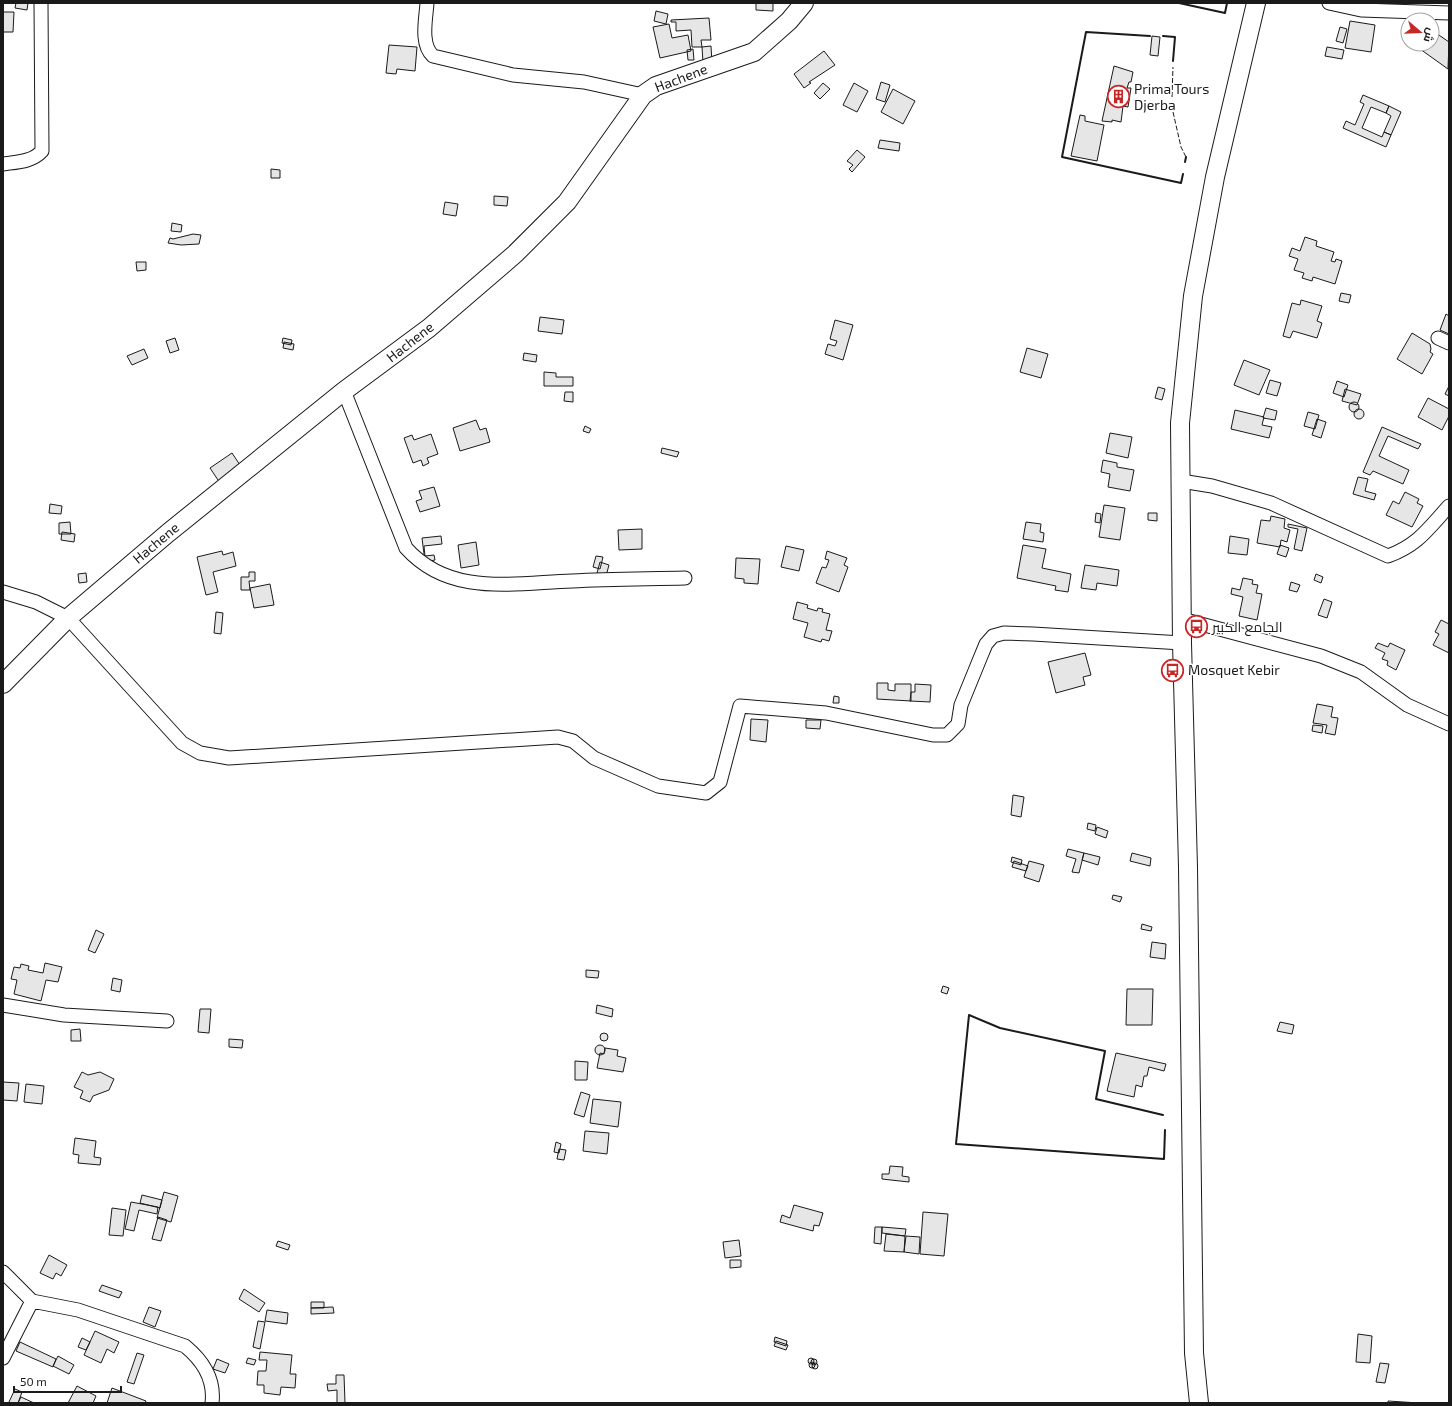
<svg xmlns="http://www.w3.org/2000/svg" width="1452" height="1406" viewBox="0 0 1452 1406" font-family="'Exo 2',Cairo,sans-serif">
	<style>
		.building { fill: #e6e6e6; stroke: #1a1a1a }
		.lines { fill: none; stroke-linecap: round; stroke-linejoin: round }
		.street-casing { stroke: #1a1a1a; stroke-width: 15 }
		.secondary-casing { stroke: #1a1a1a; stroke-width: 20 }
		.street { stroke: #fff; stroke-width: 13 }
		.secondary { stroke: #fff; stroke-width: 18 }
		.fence { stroke: #1a1a1a; stroke-width: 1; stroke-dasharray: 5 2; stroke-linecap: butt }
		.wall { stroke: #1a1a1a; stroke-width: 2 }
		.labels { text-anchor: middle; stroke-width: 3; stroke-linejoin: round; paint-order: stroke }
		.street-label { font-size: 14px; fill: #1a1a1a; stroke: #fff }
		.poi-label { font-size: 14px; fill: #1a1a1a; stroke: #fff; text-anchor: start }
	</style>
	<rect width="100%" height="100%" fill="#fff"/>
	<path class="building" d="M16 3H28L27 10 15 8Z
		M756 3H773V11L756 10Z
		M656 11 668 14 666 24 654 21Z
		M3 12H14L13 32H3Z
		M709 18 711 40H701L702 47H692L691 30 676 31V22H671V20Z
		M1350 21 1375 25 1371 52 1345 48Z
		M669 24 672 38 688 35 691 51 660 58 653 27Z
		M1340 27 1347 29 1343 43 1336 41Z
		M1433 31 1449 42 1448 69 1420 49 1424 44H1432Z
		M1152 36 1160 37 1158 56 1150 55Z
		M389 45 417 47 415 71 397 69 396 74 386 73Z
		M711 46 712 63H703L702 47Z
		M1327 47 1344 50 1342 59 1325 56Z
		M693 49 694 60H688L687 50Z
		M824 51 835 65 809 82 811 83 804 88 794 74Z
		M1114 66 1133 72 1131 82H1129L1127 88H1131L1128 107 1123 106 1121 122 1112 120V122L1102 121Z
		M881 82 890 85 885 102 876 99Z
		M823 83 830 89 820 99 814 93Z
		M854 83 868 91 857 112 843 105Z
		M893 89 915 101 903 124 881 112Z
		M1363 95 1389 106 1386 113 1371 107 1362 128 1382 137 1384 132 1391 135 1386 147 1343 128 1346 121 1355 125 1364 104 1360 102Z
		M1389 106 1401 112 1391 135 1384 132 1391 116 1386 113Z
		M1080 115 1085 116V121L1104 125 1097 161 1071 156Z
		M880 140 900 143 899 151 878 148Z
		M857 150 865 157 852 172 849 169 853 165 847 161Z
		M271 169 280 170V178H271Z
		M494 196 508 197 507 206 494 205Z
		M445 202 458 204 456 216 443 214Z
		M172 223 182 225 181 232 171 231Z
		M193 234 201 235 199 244 181 245 168 243 170 238 173 239Z
		M1305 237 1317 241 1316 246 1334 252 1331 261 1335 262 1336 259 1342 261 1335 284 1313 277 1312 281 1302 278 1304 273 1294 270 1298 259 1289 256 1292 248 1300 251Z
		M136 262H146V270L137 271Z
		M1341 293 1351 295 1349 303 1339 301Z
		M1301 300 1322 306 1317 321 1322 323 1317 338 1293 331 1290 338 1283 336 1292 303 1300 305Z
		M1446 314 1449 316V334L1440 330Z
		M540 317 564 320 562 334 538 331Z
		M835 320 853 325 843 360 825 354 828 344 835 346 837 341 830 339Z
		M1412 333 1430 344 1431 349 1430 352 1433 354 1422 374 1397 359Z
		M175 338 179 350 170 353 166 341Z
		M283 338 292 340 291 345 282 343Z
		M284 342 294 344 293 350 283 348Z
		M1027 348 1048 354 1041 378 1020 372Z
		M144 349 148 358 132 365 127 356Z
		M524 353 537 355 536 362 523 360Z
		M1244 360 1270 370 1259 395 1234 385Z
		M544 372 556 373V377H573V386H544Z
		M1270 380 1281 383 1277 396 1266 393Z
		M1337 381 1348 385 1344 397 1333 393Z
		M1449 386V396L1445 394Z
		M1158 387 1165 389 1162 400 1155 398Z
		M1345 389 1361 394 1357 405 1342 401Z
		M565 392H573V402L564 401Z
		M1428 398 1449 409V416L1442 430 1418 417Z
		M1349 407a5 5 0 1 1 10 0a5 5 0 1 1-10 0Z
		M1266 408 1277 411 1275 420 1263 418Z
		M1354 414a5 5 0 1 1 10 0a5 5 0 1 1-10 0Z
		M1235 410 1264 417 1262 425 1272 427 1269 438 1231 429Z
		M1308 412 1319 415 1315 429 1304 426Z
		M1317 419 1326 422 1321 438 1312 435Z
		M476 420 480 430 486 428 490 442 460 451 453 428Z
		M585 426 591 429 589 433 583 431Z
		M1382 427 1421 444 1418 449 1388 436 1379 456 1409 470 1403 484 1373 471 1370 475 1363 472Z
		M1110 433 1132 437 1128 458 1106 453Z
		M431 434 438 454 427 458 429 463 423 466 421 460 413 463 404 438 412 435 414 440Z
		M662 448 679 452 677 457 661 453Z
		M232 453 242 468 220 483 210 468Z
		M1103 460 1117 463V467L1134 470 1130 491 1108 487 1110 474 1101 472Z
		M1358 477 1368 479 1365 491 1376 494 1374 500 1353 494Z
		M434 487 440 506 420 512 416 501 422 499 419 491Z
		M1405 492 1419 499 1417 503 1423 506 1412 527 1386 515 1393 501 1399 504Z
		M50 504 62 506 61 514 49 513Z
		M1104 505 1125 508 1120 540 1099 537Z
		M1096 513 1101 514 1100 523 1095 522Z
		M1148 513H1157V521L1148 520Z
		M1271 516 1285 519 1284 528 1290 530 1287 542 1281 540 1280 547 1257 543 1261 520 1270 521Z
		M70 522 71 534H59V523Z
		M1026 522 1041 524 1040 532 1044 533 1043 542 1023 539Z
		M1288 524 1307 528 1302 551 1294 549 1298 529 1288 527Z
		M642 529V549L619 550 618 530Z
		M62 532 75 534 74 542 61 540Z
		M441 536 442 544 424 546 425 556 434 555 435 560 425 562 422 538Z
		M1230 536 1249 539 1247 555 1228 553Z
		M476 542 479 565 461 568 458 545Z
		M1023 545 1046 549 1042 568 1071 574 1068 592 1055 590 1056 586 1017 578Z
		M1280 545 1289 548 1286 557 1277 554Z
		M786 546 804 550 799 571 781 567Z
		M222 551 223 555 233 552 236 566 213 572 218 592 206 595 197 557Z
		M827 551 847 558 844 565 848 567 839 592 816 583 822 567 826 568 829 560 825 559Z
		M596 556 603 557 600 569 593 567Z
		M736 558 760 559 758 584 744 583V579L735 578Z
		M600 562 609 565 606 576 597 573Z
		M1085 565 1119 570 1117 586 1097 583 1096 590 1081 588Z
		M249 572H255V581H249L250 590H241V577H249Z
		M86 573 87 582 79 583 78 574Z
		M1316 574 1323 577 1321 583 1314 580Z
		M1243 578 1253 580 1252 584 1258 585 1256 593 1262 594 1257 620 1239 616 1243 597 1231 594 1232 588 1240 590Z
		M1291 582 1300 585 1297 592 1289 590Z
		M270 584 274 605 254 608 250 588Z
		M1324 599 1332 602 1327 618 1318 615Z
		M797 602 808 605 807 608 817 611 818 608 823 609 822 612 830 614 826 630 832 631 829 641 822 639 821 642 804 637 808 623 793 619Z
		M216 612 223 613 221 634 214 633Z
		M1441 620 1449 624V653L1433 645 1439 634 1435 632Z
		M1378 643 1388 647 1390 643 1405 650 1396 670 1387 665 1388 661 1382 659 1385 653 1375 648Z
		M1085 653 1091 675 1083 677 1085 685 1056 693 1048 662Z
		M877 683H888V690L895 691V684H911V701L877 699Z
		M915 684 931 685 930 702 910 701 911 692H915Z
		M834 696 839 697V703H833Z
		M1317 704 1333 707 1331 717 1338 718 1335 735 1325 733 1327 725 1313 723Z
		M751 719 768 720 766 742 750 740Z
		M806 720H821L820 729 806 728Z
		M1313 725 1323 726 1322 733 1312 731Z
		M1013 795 1024 797 1021 817 1011 815Z
		M1088 823 1096 825 1095 831 1087 829Z
		M1097 827 1108 831 1106 838 1095 834Z
		M1068 849 1084 853 1079 873 1072 872 1076 859 1066 856Z
		M1084 853 1100 857 1098 865 1082 860Z
		M1132 853 1151 858 1150 866 1130 861Z
		M1012 857 1022 860 1021 865 1011 862Z
		M1014 861 1028 866 1026 871 1012 867Z
		M1029 861 1044 865 1039 882 1024 877Z
		M1113 895 1122 897 1120 902 1112 899Z
		M1142 924 1152 927 1151 931 1141 929Z
		M96 930 104 934 95 953 88 950Z
		M1152 942 1166 944 1165 959 1150 957Z
		M45 963 62 967 58 982 46 980 41 1001 14 994 17 980 11 979 14 967 20 968 21 964 29 966 28 970 43 973Z
		M586 970 599 971 598 978 586 977Z
		M113 978 122 980 120 992 111 990Z
		M943 986 949 988 947 994 941 992Z
		M1127 989H1153L1152 1025H1126Z
		M597 1005 613 1009 612 1017 596 1013Z
		M200 1009H211L209 1033 198 1032Z
		M1280 1022 1294 1025 1292 1034 1277 1031Z
		M80 1029 81 1041H71V1030Z
		M600 1037a4 4 0 1 1 8 0a4 4 0 1 1-8 0Z
		M229 1039 243 1040 242 1048 229 1047Z
		M595 1050a5 5 0 1 1 10 0a5 5 0 1 1-10 0Z
		M605 1048 618 1050 617 1056 626 1058 623 1072 597 1068 600 1053 604 1054Z
		M1116 1053 1166 1064 1164 1071 1149 1067 1147 1076H1144L1142 1087 1136 1085 1134 1097 1107 1091Z
		M575 1061 588 1062 587 1080H575Z
		M82 1072 88 1075 100 1072 114 1079 109 1090 93 1096 90 1102 80 1098 83 1091 74 1087Z
		M3 1082 19 1083 17 1101 3 1100Z
		M26 1084 44 1086 42 1104 24 1102Z
		M581 1092 590 1095 584 1117 574 1114Z
		M593 1099 621 1102 618 1127 590 1123Z
		M585 1131 609 1133 607 1154 583 1151Z
		M75 1138 96 1141 94 1157 101 1158 100 1165 78 1163 79 1155 73 1154Z
		M556 1142 561 1144 559 1153 554 1152Z
		M559 1149 566 1150 564 1160 557 1159Z
		M890 1166 903 1167 902 1176 909 1177V1182L882 1179V1174H889Z
		M164 1192 178 1196 171 1222 157 1218Z
		M142 1195 162 1200 160 1208 140 1203Z
		M131 1202 158 1207 157 1214 139 1210 134 1231 125 1229Z
		M794 1205 823 1213 819 1226 814 1225 813 1231 780 1222 782 1215 790 1218Z
		M112 1208 126 1210 123 1236 109 1235Z
		M923 1212 948 1214 944 1256 920 1254Z
		M158 1217 167 1220 161 1241 152 1239Z
		M875 1227H882L881 1244 874 1243Z
		M882 1227 906 1229 905 1236 882 1233Z
		M886 1234 905 1236 904 1252 884 1251Z
		M906 1236 920 1237 919 1254 904 1252Z
		M739 1240 741 1256 725 1258 723 1242Z
		M278 1241 290 1245 288 1250 276 1246Z
		M49 1255 67 1265 61 1276 56 1273 53 1279 40 1273Z
		M730 1260H741V1267L730 1268Z
		M102 1285 122 1292 119 1298 99 1291Z
		M244 1289 265 1303 259 1312 239 1299Z
		M311 1302H324V1308H311Z
		M149 1307 161 1311 155 1327 143 1322Z
		M333 1307 334 1313 311 1314V1308Z
		M267 1310 288 1313 287 1324 265 1321Z
		M258 1321 265 1322 260 1349 253 1347Z
		M95 1331 119 1342 114 1353 107 1349 101 1363 84 1355Z
		M1358 1334 1372 1336 1370 1363 1356 1362Z
		M775 1337 787 1341 786 1346 774 1342Z
		M82 1338 90 1342 86 1350 78 1347Z
		M776 1341 788 1345 786 1350 774 1346Z
		M20 1342 56 1359 53 1367 16 1351Z
		M260 1352 292 1355 290 1374H296L295 1388 281 1387 280 1395 264 1393V1385H257L258 1371H266L267 1360H259Z
		M137 1353 144 1355 134 1384 127 1382Z
		M58 1356 74 1365 69 1374 53 1366Z
		M248 1358 256 1360 254 1365 246 1363Z
		M808 1361a3 3 0 1 1 6 0a3 3 0 1 1-6 0Z
		M811 1362a3 3 0 1 1 6 0a3 3 0 1 1-6 0Z
		M217 1359 229 1364 225 1373 213 1369Z
		M809 1365a3 3 0 1 1 6 0a3 3 0 1 1-6 0Z
		M1380 1363 1389 1364 1385 1383 1376 1382Z
		M812 1366a3 3 0 1 1 6 0a3 3 0 1 1-6 0Z
		M336 1375H344L345 1403H337V1390L328 1391 327 1384H336Z
		M77 1386 96 1396 93 1403H68Z
		M112 1388 146 1401 145 1403H107Z
		M15 1389 22 1392 18 1403H11L9 1402Z
		M21 1397 34 1403H18Z
		M1388 1401 1419 1403H1388Z"/>
	<g class="lines">
		<defs>
			<path id="street" d="M427 3C426 19 420 44 433 56L513 75 584 82 643 95
				M1329 3 1361 10 1449 13
				M3 164C17 162 32 162 42 151L41 3
				M1438 338 1449 343
				M344 391 406 548C450 597 513 583 572 581 610 579 647 579 685 578
				M1181 481 1212 486 1271 503 1388 556C1418 545 1428 529 1449 506
				M3 592 36 602 68 618 182 743 200 753 229 758 558 737 573 741 594 758 658 786 706 793 720 782 740 706 826 713 933 735H947L958 724 961 705 981 656 986 644 993 636 1004 633 1033 634 1182 643
				M1182 619 1321 656 1361 672 1407 705 1449 724
				M3 1005 64 1015 167 1021
				M3 1272 32 1301 78 1310 185 1346C202 1360 215 1379 212 1403
				M3 1358 32 1301"/>
			<path id="secondary" d="M3 684 68 618 168 533 344 391 429 328 515 254 567 202 643 95 656 86 754 52 789 21 804 3
				M1199 1403 1194 1353 1188 867 1182 643 1180 423 1193 296 1215 177 1256 3"/>
		</defs>
		<use href="#street" class="street-casing"/>
		<use href="#secondary" class="secondary-casing"/>
		<use href="#street" class="street"/>
		<use href="#secondary" class="secondary"/>
		<path class="fence" d="M1172 97 1173 67
			M1173 112 1181 147 1186 157"/>
		<path class="wall" d="M1179 3 1225 13 1227 3
			M1150 36 1086 32 1062 157 1181 183 1183 174
			M1163 36 1175 37 1173 61
			M1185 162 1186 157
			M1163 1115 1096 1099 1105 1051 1000 1028 969 1015 956 1144 1164 1159 1165 1130"/>
	</g>
	<defs>
		<symbol id="building-ring" viewBox="-11 -11 22 22"><circle r="9.5" fill="#fff" stroke="#c62828" stroke-width="1.5"/><path d="M-4-6H4V6H1V3H-1V6H-4ZM-2.5-4.3h1.7v1.8h-1.7ZM.8-4.3h1.7v1.8H.8ZM-2.5-1h1.7V.8h-1.7ZM.8-1h1.7V.8H.8Z" fill="#c62828"/></symbol>
		<symbol id="bus-ring" viewBox="-11 -11 22 22"><circle r="9.5" fill="#fff" stroke="#c62828" stroke-width="1.5"/><path d="M-5-6H5V4H4V6H2V4H-2V6H-4V4H-5ZM-3.5-4V0h7V-4ZM-3.5 1.2v1.5H-2V1.2ZM2 1.2v1.5H3.5V1.2Z" fill="#c62828"/></symbol>
	</defs>
	<g fill-rule="evenodd">
		<use href="#building-ring" x="1106" y="84" width="25" height="25"/>
		<use href="#bus-ring" x="1184" y="614" width="25" height="25"/>
		<use href="#bus-ring" x="1160" y="658" width="25" height="25"/>
	</g>
	<g class="labels">
		<g class="street-label">
			<text transform="translate(681 78) rotate(-21)" y="5">Hachene</text>
			<text transform="translate(410 342) rotate(-38)" y="5">Hachene</text>
			<text transform="translate(156 543) rotate(-40)" y="5">Hachene</text>
		</g>
		<g class="poi-label">
			<text x="1134" y="94">Prima Tours<tspan x="1134" dy="16">Djerba</tspan></text>
			<text x="1212" y="632">الجامع الكبير</text>
			<text x="1188" y="675">Mosquet Kebir</text>
		</g>
	</g>
	<rect width="1452" height="1406" fill="none" stroke="#1a1a1a" stroke-width="8"/>
	<g transform="translate(1420 32) rotate(109)"><circle r="19" fill="#ffffff" stroke="#a3a3a3"/>
	<path d="M0-3L7 15L0 10L-7 15Z" fill="#c62828"/>
	<text y="-6" font-size="11" font-weight="bold" text-anchor="middle" fill="#1a1a1a">ش</text>
	</g>
	<path d="M14 1386v6h107v-6" fill="none" stroke="#1a1a1a" stroke-width="2"/>
	<text x="20" y="1386" font-size="12" fill="#1a1a1a" stroke="#ffffff" stroke-width="3" paint-order="stroke">50 m</text>
</svg>
